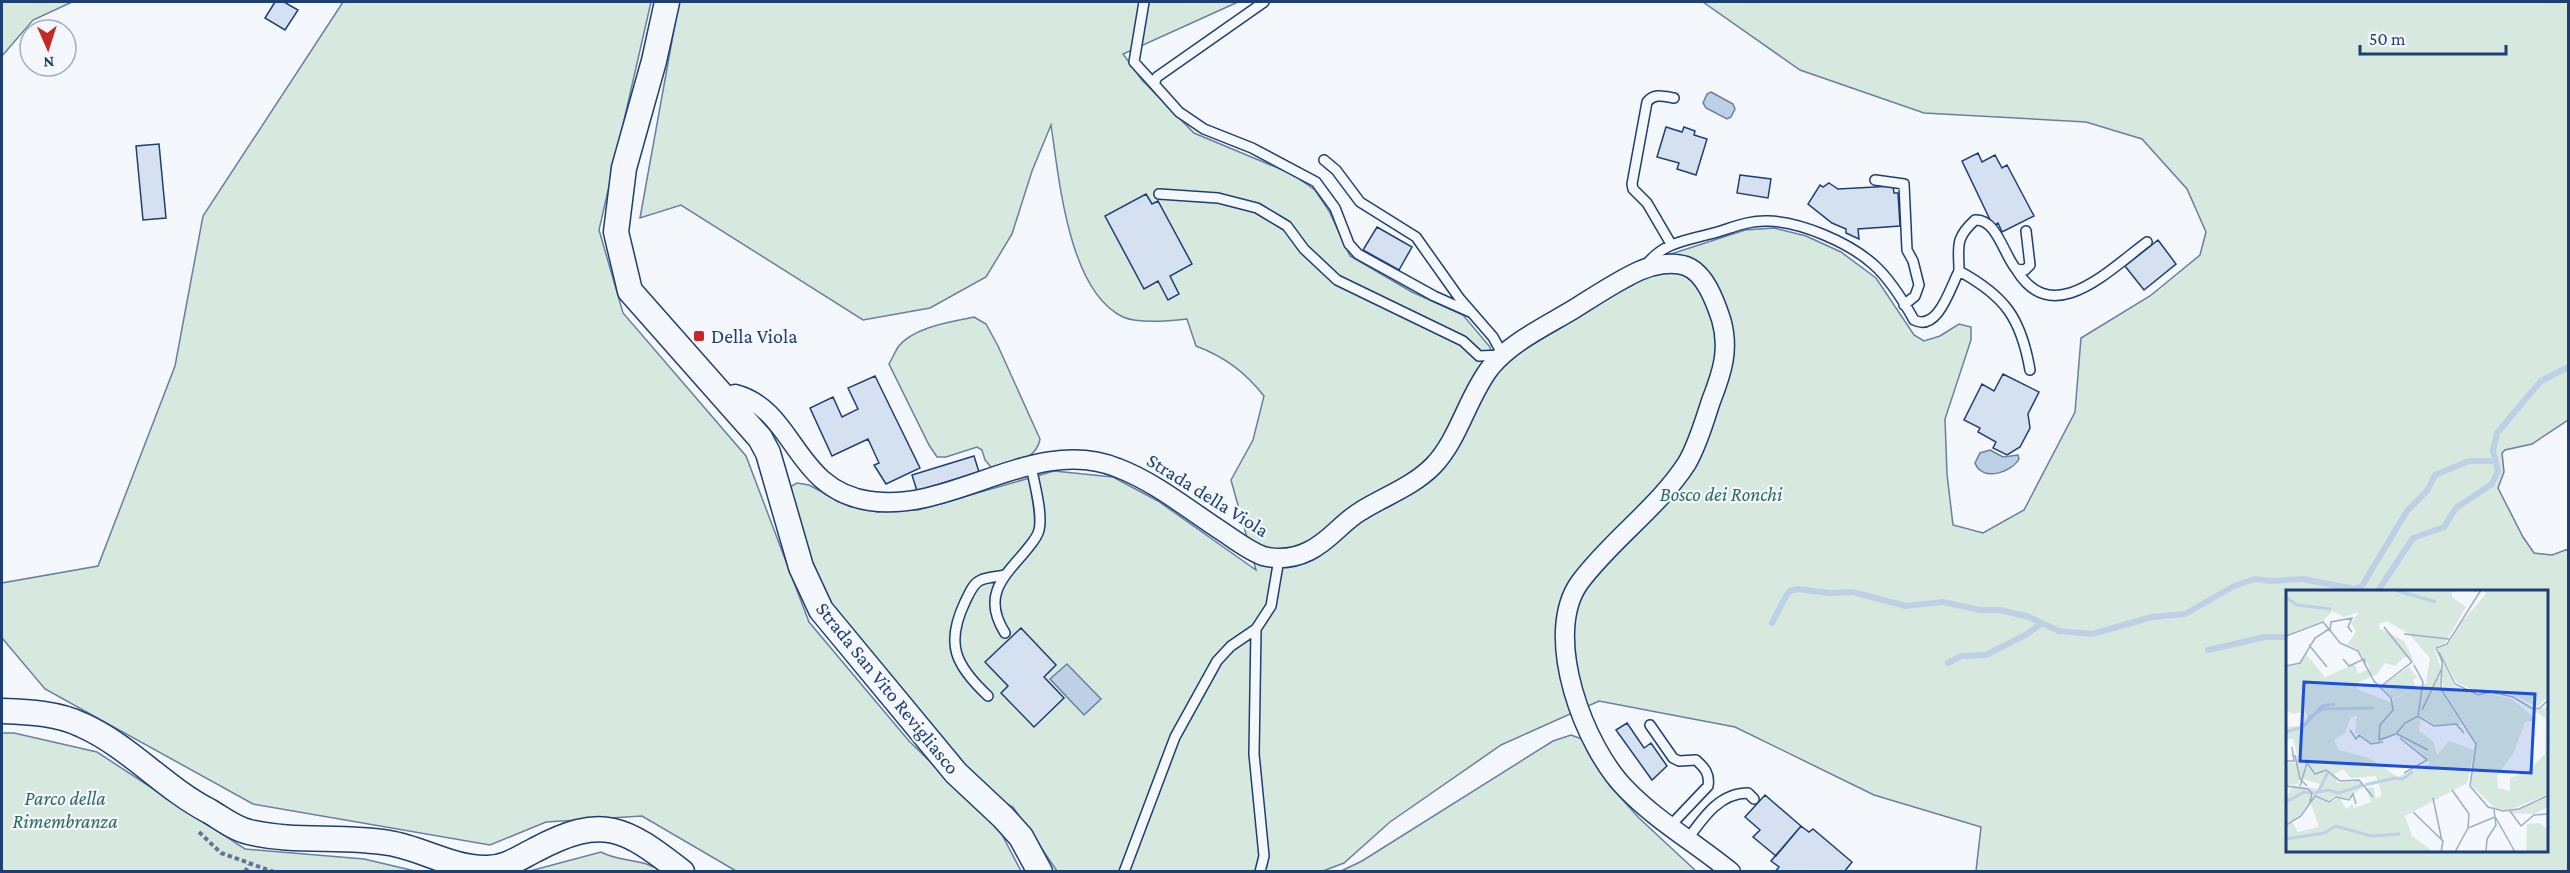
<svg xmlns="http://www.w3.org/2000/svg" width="2570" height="873" viewBox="0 0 2570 873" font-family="'Crimson Pro',serif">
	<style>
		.green { fill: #d7e8df; stroke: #687fa3; stroke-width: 1.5; fill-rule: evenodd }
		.water { fill: #bed0e5; stroke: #687fa3; stroke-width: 1.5 }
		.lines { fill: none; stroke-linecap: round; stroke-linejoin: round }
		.stream { stroke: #bed0e5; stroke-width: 6 }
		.building { fill: #d5e0f0; stroke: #1d3f73; stroke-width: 1.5 }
		.lane-casing { stroke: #1d3f73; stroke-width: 12 }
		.street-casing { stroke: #1d3f73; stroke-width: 21 }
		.secondary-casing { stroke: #1d3f73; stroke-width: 27 }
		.path { stroke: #5e769c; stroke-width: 4; stroke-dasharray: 4.5 3; stroke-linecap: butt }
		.lane { stroke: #f4f7fb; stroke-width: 9 }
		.street { stroke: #f4f7fb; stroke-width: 18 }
		.secondary { stroke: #f4f7fb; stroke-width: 24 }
		.poi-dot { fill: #c62828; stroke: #f4f7fb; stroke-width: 2 }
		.labels { text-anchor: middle; stroke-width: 4.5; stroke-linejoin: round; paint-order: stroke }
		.poi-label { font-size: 20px; fill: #1d3f73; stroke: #f4f7fb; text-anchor: start }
		.park-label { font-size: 20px; font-style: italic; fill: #2c6c60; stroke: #f4f7fb }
		.street-label { font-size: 20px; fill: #1d3f73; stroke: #f4f7fb }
		.inset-river { fill: none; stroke: #bed0e5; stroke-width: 3 }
		.inset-road { fill: none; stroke: #9eadc5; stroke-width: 1.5 }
		.view { fill: #1d4ed8; fill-opacity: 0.15; stroke: #1d4ed8; stroke-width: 3 }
		.inset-edge { fill: none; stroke: #1d3f73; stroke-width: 3 }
	</style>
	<rect width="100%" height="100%" fill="#f4f7fb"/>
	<path class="green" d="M2 2H72L33 20 2 56Z
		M343 2H651L599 230 623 313 746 456 809 622 909 741 999 829 1021 871H736L642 816 546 822 490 845 253 804 45 689 2 638V583L98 566 175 366 203 216Z
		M679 2H1238L1123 54 1142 80 1194 133 1292 174 1315 190 1329 211 1350 256 1412 292 1463 315 1490 347 1492 356 1633 285 1665 256 1745 230 1774 228 1806 236 1841 252 1876 278 1914 335 1924 341 1940 336 1959 324 1971 327V340L1945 419 1947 474 1953 525 1983 533 2024 510 2075 412 2081 338 2150 296 2200 255 2206 232 2187 189 2142 139 2086 122 1924 113 1800 70 1703 2H2568V420L2532 444 2505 450 2502 453 2504 472 2498 488 2523 537 2534 553 2552 555 2568 549V871H1976L1981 827 1874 795 1735 727 1599 701 1501 745 1390 822 1344 863 1323 871H1057L1013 807 997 799 969 773 825 597 812 569 788 488 797 483 809 485 837 500 877 512 918 510 1054 471 1113 477 1158 501 1256 570 1231 480 1253 440 1264 396C1245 372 1225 357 1196 346L1187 319C1170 321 1139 324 1123 317 1068 291 1059 177 1051 125L1032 171 1012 234 986 277 930 308 863 320 681 205 640 218ZM2288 591H2548V850H2288Z
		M974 317 986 324 998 346 1040 439C1036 461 1011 464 991 467L985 460 982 450 977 447 946 457H937L929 445 889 364C892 359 895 352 898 347 913 327 951 322 974 317Z
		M2 733H14L97 752 245 849 364 859 415 871H2Z
		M1571 735 1582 739 1610 786 1639 818 1697 872H1339L1362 861 1553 741Z
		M601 852C621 863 644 858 662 872H526Z"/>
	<path class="water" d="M1711 92 1733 104 1735 109 1731 117 1727 119 1706 108 1703 103 1707 94Z
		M1990 450 2003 457 2018 455 2019 459C2011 473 1982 482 1975 463L1980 453Z
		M1067 664 1101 699 1084 715 1050 679Z"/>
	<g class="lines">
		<path class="stream" d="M2378 591 2413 538 2444 527 2456 508 2492 484 2498 471 2493 451 2497 433 2541 381 2568 367
			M1772 623 1786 596 1790 591 1798 589 1829 593 1852 592 1906 606 1943 602 1980 610H2000L2029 617 2059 631 2092 634 2152 617 2185 614 2234 586 2255 579 2271 581 2302 579 2355 589 2362 586 2407 511 2427 491 2435 475 2469 461H2495
			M2208 650 2265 637H2288
			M1948 663 1961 656 1986 655 2027 634 2042 623"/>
	</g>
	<path class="building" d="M275 2H284L298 10 285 30 265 18Z
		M1666 127 1682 132 1684 127 1695 131 1694 135 1707 139 1696 175 1677 169 1679 163 1657 157Z
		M159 144 166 218 143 220 136 146Z
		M1978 153 1982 162 1995 155 2002 168 2007 165 2034 216 2002 232 1998 223 1993 226 1962 161Z
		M1740 175 1771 179 1768 198 1737 193Z
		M1829 183 1838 189 1893 186 1894 193H1898L1900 226 1858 229 1859 239 1846 233V229L1832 223 1808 204 1820 185 1823 187Z
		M1146 194 1152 204 1158 201 1192 264 1170 276 1179 294 1168 300 1158 281 1144 289 1105 216Z
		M1377 227 1412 247 1399 270 1363 250Z
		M2158 240 2176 264 2144 290 2125 266Z
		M2003 374 2039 392 2028 414 2030 428 2020 447 2007 455 1993 448 1996 442 1978 432 1980 428 1964 420 1982 384 1994 391Z
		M875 376 920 468 886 484 874 465 879 463 868 439 832 456 810 408 833 397 842 417 858 409 848 388Z
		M974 456 979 472 917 491 912 475Z
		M1021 628 1056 665 1044 677 1064 698 1034 727 1001 693 1008 686 985 662Z
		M1627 723 1644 748 1651 743 1667 766 1652 780 1616 730Z
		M1765 795 1801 826 1776 856 1753 837 1760 830 1745 817Z
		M1801 826 1809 832 1813 829 1852 862 1844 872H1775L1779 867 1771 861Z"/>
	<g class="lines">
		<defs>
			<path id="lane" d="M1144 2 1134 62 1154 84
				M1264 2 1157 77 1154 84 1179 112 1204 129 1252 148 1316 182 1335 208 1349 244 1358 254 1434 296 1470 312
				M1875 180 1904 184 1907 250 1913 261 1919 285 1915 296 1904 305
				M1159 194 1218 198 1257 208 1287 226 1304 249 1337 280 1463 341 1479 356 1503 355 1493 337 1460 299 1416 237 1360 202 1336 170 1324 160
				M1671 244 1647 203 1633 189 1632 184 1647 102C1654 93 1663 96 1674 98
				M1646 265C1663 243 1684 241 1710 234 1730 229 1747 220 1768 221 1801 222 1848 242 1873 264 1889 278 1904 302 1914 320 1938 332 1950 288 1959 271 2005 296 2021 318 2030 370
				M2016 269C2052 330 2109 270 2147 242
				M1959 271C1959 247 1954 239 1975 220 1996 218 2004 255 2016 269L2025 270 2030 265 2026 231
				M1005 633C983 598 1000 580 1024 553 1029 546 1037 539 1039 530 1043 514 1034 482 1031 466
				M988 696C955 665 945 644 965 602 969 594 973 583 981 580 988 577 997 577 1004 575
				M1650 725 1673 758 1679 761 1696 760C1705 768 1710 774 1708 786L1671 825
				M1687 840C1703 818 1719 793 1748 793L1754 799
				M1124 872 1175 737 1217 661 1231 646 1256 629
				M1260 872 1264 856 1254 754 1256 629 1271 606 1279 559"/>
			<path id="street" d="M724 398 735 394C796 410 793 490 870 501 954 513 1035 434 1118 468 1155 482 1189 510 1223 532 1235 540 1249 551 1263 556 1279 560 1295 558 1309 551 1330 541 1342 522 1361 511 1385 496 1412 487 1433 466 1459 439 1467 398 1490 368 1511 342 1546 326 1574 309 1595 296 1617 281 1639 271 1652 265 1672 261 1686 266 1705 273 1715 301 1721 319 1730 349 1722 373 1711 401 1704 422 1698 444 1687 463 1658 508 1612 539 1580 582 1541 635 1585 749 1627 790 1657 821 1697 844 1731 872"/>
			<path id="secondary" d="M667 2 654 61 624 168 616 232 630 291 760 438 768 453 801 567 821 610 956 773 1003 817 1021 837 1040 872
				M2 711C28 712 57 713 82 725 129 746 163 787 209 811 221 818 235 829 249 832 294 843 343 835 389 843 421 848 451 868 485 868 504 869 519 858 535 850 603 814 624 827 682 872"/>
		</defs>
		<use href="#lane" class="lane-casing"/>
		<use href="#street" class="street-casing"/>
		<use href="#secondary" class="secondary-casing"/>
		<path class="path" d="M199 832 221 853 274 872
			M245 872 249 865"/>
		<use href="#lane" class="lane"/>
		<use href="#street" class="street"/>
		<use href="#secondary" class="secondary"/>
	</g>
	<rect class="poi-dot" x="693" y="330" width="12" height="12" rx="3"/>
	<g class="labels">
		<g class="poi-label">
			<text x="711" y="343">Della Viola</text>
		</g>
		<g class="park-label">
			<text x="1721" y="501">Bosco dei Ronchi</text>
			<text x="65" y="805">Parco della<tspan x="65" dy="23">Rimembranza</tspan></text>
		</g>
		<g class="street-label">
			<text transform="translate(1208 495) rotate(32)" y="7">Strada della Viola</text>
			<text transform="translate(888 688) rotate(51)" y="7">Strada San Vito Revigliasco</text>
		</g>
	</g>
	<g transform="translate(2286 590)">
		<rect width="262" height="262" fill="#f4f7fb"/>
		<path d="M0 0H166V7L180 17 159 53 148 57 156 82 154 99 176 135H149L135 126 133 141 147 151 151 165 163 151 188 160 181 193 119 226 126 246 148 262H0V236L6 232 12 242 33 237 25 214 28 207 42 213 53 208 61 219 66 214 68 218 85 212 80 198 88 197 90 209 96 205 90 186 65 188 57 179 49 184 51 193 73 191 77 197 61 209 48 206 42 211 29 205 14 226 0 234V208L7 195 31 199 34 194 14 188 12 194 0 195V172L8 173 11 164 7 149H0V137L13 136 22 127 19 121 7 124 0 120V77L13 74 20 64 39 87 69 74 72 84 84 78 71 59 61 55 70 42 65 33 73 22 58 27 46 21 38 30 0 45ZM101 31 123 44 144 68 140 93 135 97 130 98 127 90 131 87 123 77 96 96 107 109 127 99 104 112 71 99 72 93 91 84 99 73 109 76 118 67 127 69 118 51 93 38 94 33ZM71 126 69 144 73 143 80 151 89 154 112 143 144 173 112 187 83 168 53 160 48 150 59 143 65 127ZM198 0H262V106L252 117 227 105 207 101 195 103 171 93 151 58 164 52 173 35 200 4ZM154 65 168 96 191 106 205 104 226 109 251 130 239 132 228 162 211 186 212 198 224 201V188L242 181 259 164 260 129 248 120 262 117V204L224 220 210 219 185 195 190 152 158 101ZM262 207V217L248 224 221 223ZM253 233 262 239V262H240L241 234Z" fill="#d7e8df" fill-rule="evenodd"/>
		<path class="inset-river" d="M109 0 150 12M1 8 11 15 45 19M22 129 36 119 88 118M0 142 17 137 36 116 49 114M79 195 108 188 117 189 127 181M33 201 42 182M28 203 42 200 53 203 77 195M0 212 18 202 25 203M0 249 38 243 50 236 85 246 114 244"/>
		<path class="inset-road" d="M195 0 161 54 150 58 156 71 155 99 190 154 184 196 202 217 217 221 233 219 263 205M44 40 45 32 66 28 62 37 66 42M118 44 163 49M0 46 37 32 43 39M23 55 41 77M153 62 169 94 192 105 205 102 227 107 247 119 254 118 263 109M57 69 63 76 78 69 80 77M128 75 137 92 132 126M0 76 14 73 29 48 43 39 54 53 72 61 88 91 105 108 107 120 94 135 93 150 110 144 119 133 132 126 148 136 170 134 178 143M94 97 126 72 98 37M136 120 156 78M64 140 70 149 73 145 85 154 97 152M111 144 142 160M114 148 141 170 118 183M9 165 14 189 21 196M0 171H8L6 157M0 196 22 199 26 203 24 212M14 196 21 173 29 184 40 180 54 191 73 190 87 207M166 200 183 224 182 238M147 208 156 251M224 221 235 236 248 225 263 224M127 222 157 251 155 262M210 228 229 262M0 235 15 226 29 206 43 212 50 207 63 210 67 204 70 214M169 262 182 238 209 227M200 262 201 249 210 235 208 220"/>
		<path class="view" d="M18 92 249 104 245 183 14 171Z"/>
		<rect width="262" height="262" class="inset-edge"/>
	</g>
	<rect width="2570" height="873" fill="none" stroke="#1d3f73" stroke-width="6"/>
	<g transform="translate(48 48) rotate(177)"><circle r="28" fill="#f4f7fb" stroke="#9eadc5" stroke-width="1.5"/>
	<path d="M0-4.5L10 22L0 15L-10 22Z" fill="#c62828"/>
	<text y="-9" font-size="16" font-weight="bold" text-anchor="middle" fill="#1d3f73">N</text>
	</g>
	<path d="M2360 45v9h146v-9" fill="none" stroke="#1d3f73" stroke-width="3"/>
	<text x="2369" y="45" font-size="18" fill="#1d3f73" stroke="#f4f7fb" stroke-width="4.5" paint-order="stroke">50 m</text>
</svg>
